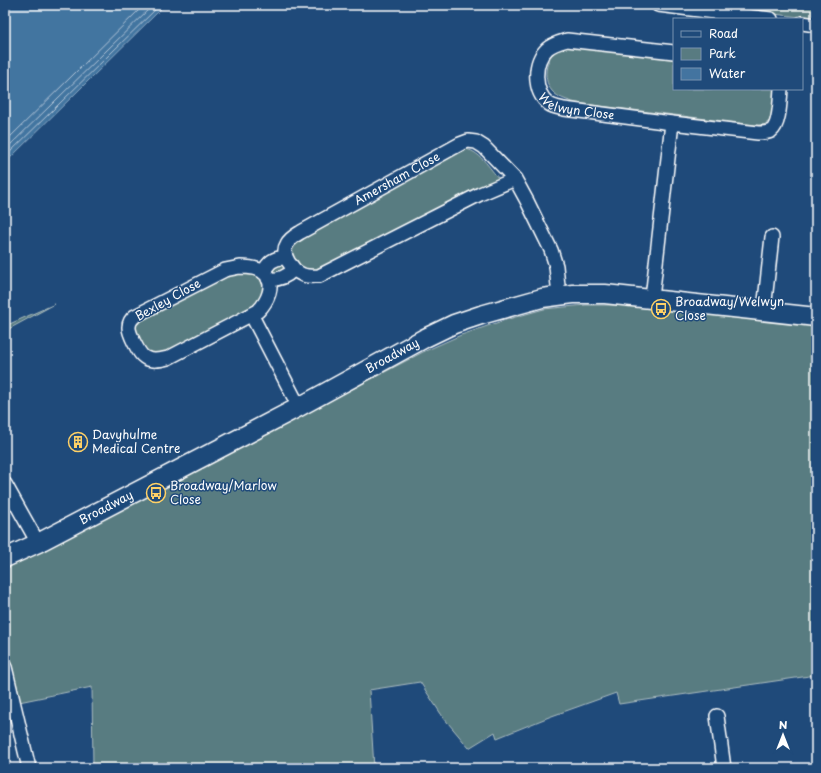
<svg xmlns="http://www.w3.org/2000/svg" width="821" height="773" viewBox="0 0 821 773" font-family="'Playpen Sans',sans-serif">
	<style>
		.green { fill: #587b81; stroke: #acbdc0 }
		.water { fill: #4374a0; stroke: #8eacc6 }
		.lines { fill: none; stroke-linecap: round; stroke-linejoin: round }
		.shore { stroke: #b4c7d9; stroke-width: 1 }
		.street-casing { stroke: #fff; stroke-width: 16 }
		.secondary-casing { stroke: #fff; stroke-width: 21 }
		.street { stroke: #1f4a7a; stroke-width: 13 }
		.secondary { stroke: #1f4a7a; stroke-width: 18 }
		.labels { text-anchor: middle; stroke-width: 3; stroke-linejoin: round; paint-order: stroke }
		.street-label { font-size: 12px; fill: #fff; stroke: #1f4a7a }
		.poi-label { font-size: 12px; fill: #fff; stroke: #1f4a7a; text-anchor: start }
	</style>
	<rect width="100%" height="100%" fill="#1f4a7a"/>
	<filter id="ink" filterUnits="userSpaceOnUse"><feTurbulence type="fractalNoise" baseFrequency=".025" numOctaves="2"/><feDisplacementMap in="SourceGraphic" scale="8" xChannelSelector="R" yChannelSelector="G"/><feConvolveMatrix kernelMatrix="1 2 1 2 8 2 1 2 1" color-interpolation-filters="sRGB"/></filter>
	<g filter="url(#ink)">
		<path class="green" d="M699 5H816V19Z
			M574 46 674 58V89H775L772 119 764 125H756L576 103C567 100 558 98 552 91 541 78 546 54 561 47 564 46 570 47 574 46Z
			M463 149C479 149 490 169 499 179L318 271 307 272 292 262 291 244Z
			M280 261 287 268 274 275 269 267Z
			M231 272 258 275C267 287 263 291 258 304L165 355 149 354 145 350 135 328 137 320Z
			M55 304 5 331V326Z
			M586 305H631L669 308 816 326V675L619 704 616 693 549 717 497 738 495 732 469 748 443 717 420 682 369 690 374 768H93L92 687 19 702 5 641V569L8 566 208 462 301 416 423 352 461 335 505 320 544 309Z"/>
		<path class="water" d="M5 5H165L5 163Z"/>
		<g class="lines">
			<path class="shore" d="M5 142 144 5
				M5 150 153 5
				M5 157 160 5"/>
			<defs>
				<g id="street">
					<path d="M658 5 771 19"/>
					<path d="M802 23 816 25"/>
					<path id="s1" d="M674 52 567 40C560 42 552 44 547 49 533 62 533 92 549 104 553 107 560 108 564 109L672 123 758 133C762 133 767 133 771 131 780 125 780 99 781 89"/>
					<path id="s2" d="M515 179 480 194 319 276C314 276 309 277 303 275 293 271 280 255 287 244 290 238 296 235 301 232L460 144 468 141 476 142 484 147 515 179 527 201 551 250 556 266 559 296"/>
					<path d="M240 267C247 267 259 268 265 273 276 285 267 302 258 311L168 358C160 360 151 362 144 357 139 354 128 332 129 327 129 322 131 319 135 316L225 270Z"/>
					<path d="M264 273C267 262 275 257 286 258"/>
					<path d="M268 279C278 280 285 278 292 271V266"/>
					<path d="M652 298 672 123"/>
					<path d="M764 310 772 237"/>
					<path d="M252 316 299 407"/>
					<path d="M5 484 38 543"/>
					<path d="M5 667 29 768"/>
					<path d="M717 716 724 768"/>
				</g>
				<g id="secondary">
					<path id="s3" d="M5 558 38 543 299 407 425 338 454 324 481 315 542 298 573 294H605L816 317"/>
				</g>
			</defs>
			<use href="#street" class="street-casing"/>
			<use href="#secondary" class="secondary-casing"/>
			<use href="#street" class="street"/>
			<use href="#secondary" class="secondary"/>
		</g>
	</g>
	<defs>
		<symbol id="bus-ring" viewBox="-11 -11 22 22"><circle r="9.5" fill="#1f4a7a" stroke="#ffd166" stroke-width="1.5"/><path d="M-5-6H5V4H4V6H2V4H-2V6H-4V4H-5ZM-3.5-4V0h7V-4ZM-3.5 1.2v1.5H-2V1.2ZM2 1.2v1.5H3.5V1.2Z" fill="#ffd166"/></symbol>
		<symbol id="building-ring" viewBox="-11 -11 22 22"><circle r="9.5" fill="#1f4a7a" stroke="#ffd166" stroke-width="1.5"/><path d="M-4-6H4V6H1V3H-1V6H-4ZM-2.5-4.3h1.7v1.8h-1.7ZM.8-4.3h1.7v1.8H.8ZM-2.5-1h1.7V.8h-1.7ZM.8-1h1.7V.8H.8Z" fill="#ffd166"/></symbol>
	</defs>
	<g fill-rule="evenodd">
		<use href="#bus-ring" x="650" y="298" width="22" height="22"/>
		<use href="#building-ring" x="67" y="431" width="22" height="22"/>
		<use href="#bus-ring" x="145" y="482" width="22" height="22"/>
	</g>
	<g class="labels">
		<g class="street-label">
			<text dy="4" stroke="none"><textPath href="#s1" startOffset="218">Welwyn Close</textPath></text>
			<text dy="4" stroke="none"><textPath href="#s2" startOffset="402">Amersham Close</textPath></text>
			<text transform="translate(168 300) rotate(-29)" y="4">Bexley Close</text>
			<text dy="4" stroke="none"><textPath href="#s3" startOffset="437">Broadway</textPath></text>
			<text dy="4" stroke="none"><textPath href="#s3" startOffset="113">Broadway</textPath></text>
		</g>
		<g class="poi-label">
			<text x="675" y="306">Broadway/Welwyn<tspan x="675" dy="14">Close</tspan></text>
			<text x="92" y="439">Davyhulme<tspan x="92" dy="14">Medical Centre</tspan></text>
			<text x="170" y="490">Broadway/Marlow<tspan x="170" dy="14">Close</tspan></text>
		</g>
	</g>
	<rect width="821" height="773" fill="none" stroke="#1f4a7a" stroke-width="20"/>
	<rect x="10" y="10" width="801" height="753" fill="none" stroke="#fff" stroke-width="1.5" filter="url(#ink)"/>
	<rect x="673" y="18" width="130" height="72" fill="#1f4a7a" stroke="#7992af"/>
	<rect x="681" y="31" width="20" height="6" fill="#1f4a7a" stroke="#7992af"/>
	<text x="709" y="38" font-size="12" fill="#ffffff">Road</text>
	<rect x="681" y="48" width="20" height="12" fill="#587b81" stroke="#7992af"/>
	<text x="709" y="58" font-size="12" fill="#ffffff">Park</text>
	<rect x="681" y="68" width="20" height="12" fill="#4374a0" stroke="#7992af"/>
	<text x="709" y="78" font-size="12" fill="#ffffff">Water</text>
	<g transform="translate(783 735)" stroke="#1f4a7a" stroke-width="3" paint-order="stroke">
	<path d="M0-3L7 15L0 10L-7 15Z" fill="#ffffff"/>
	<text y="-6" font-size="11" font-weight="bold" text-anchor="middle" fill="#ffffff">N</text>
	</g>
</svg>
